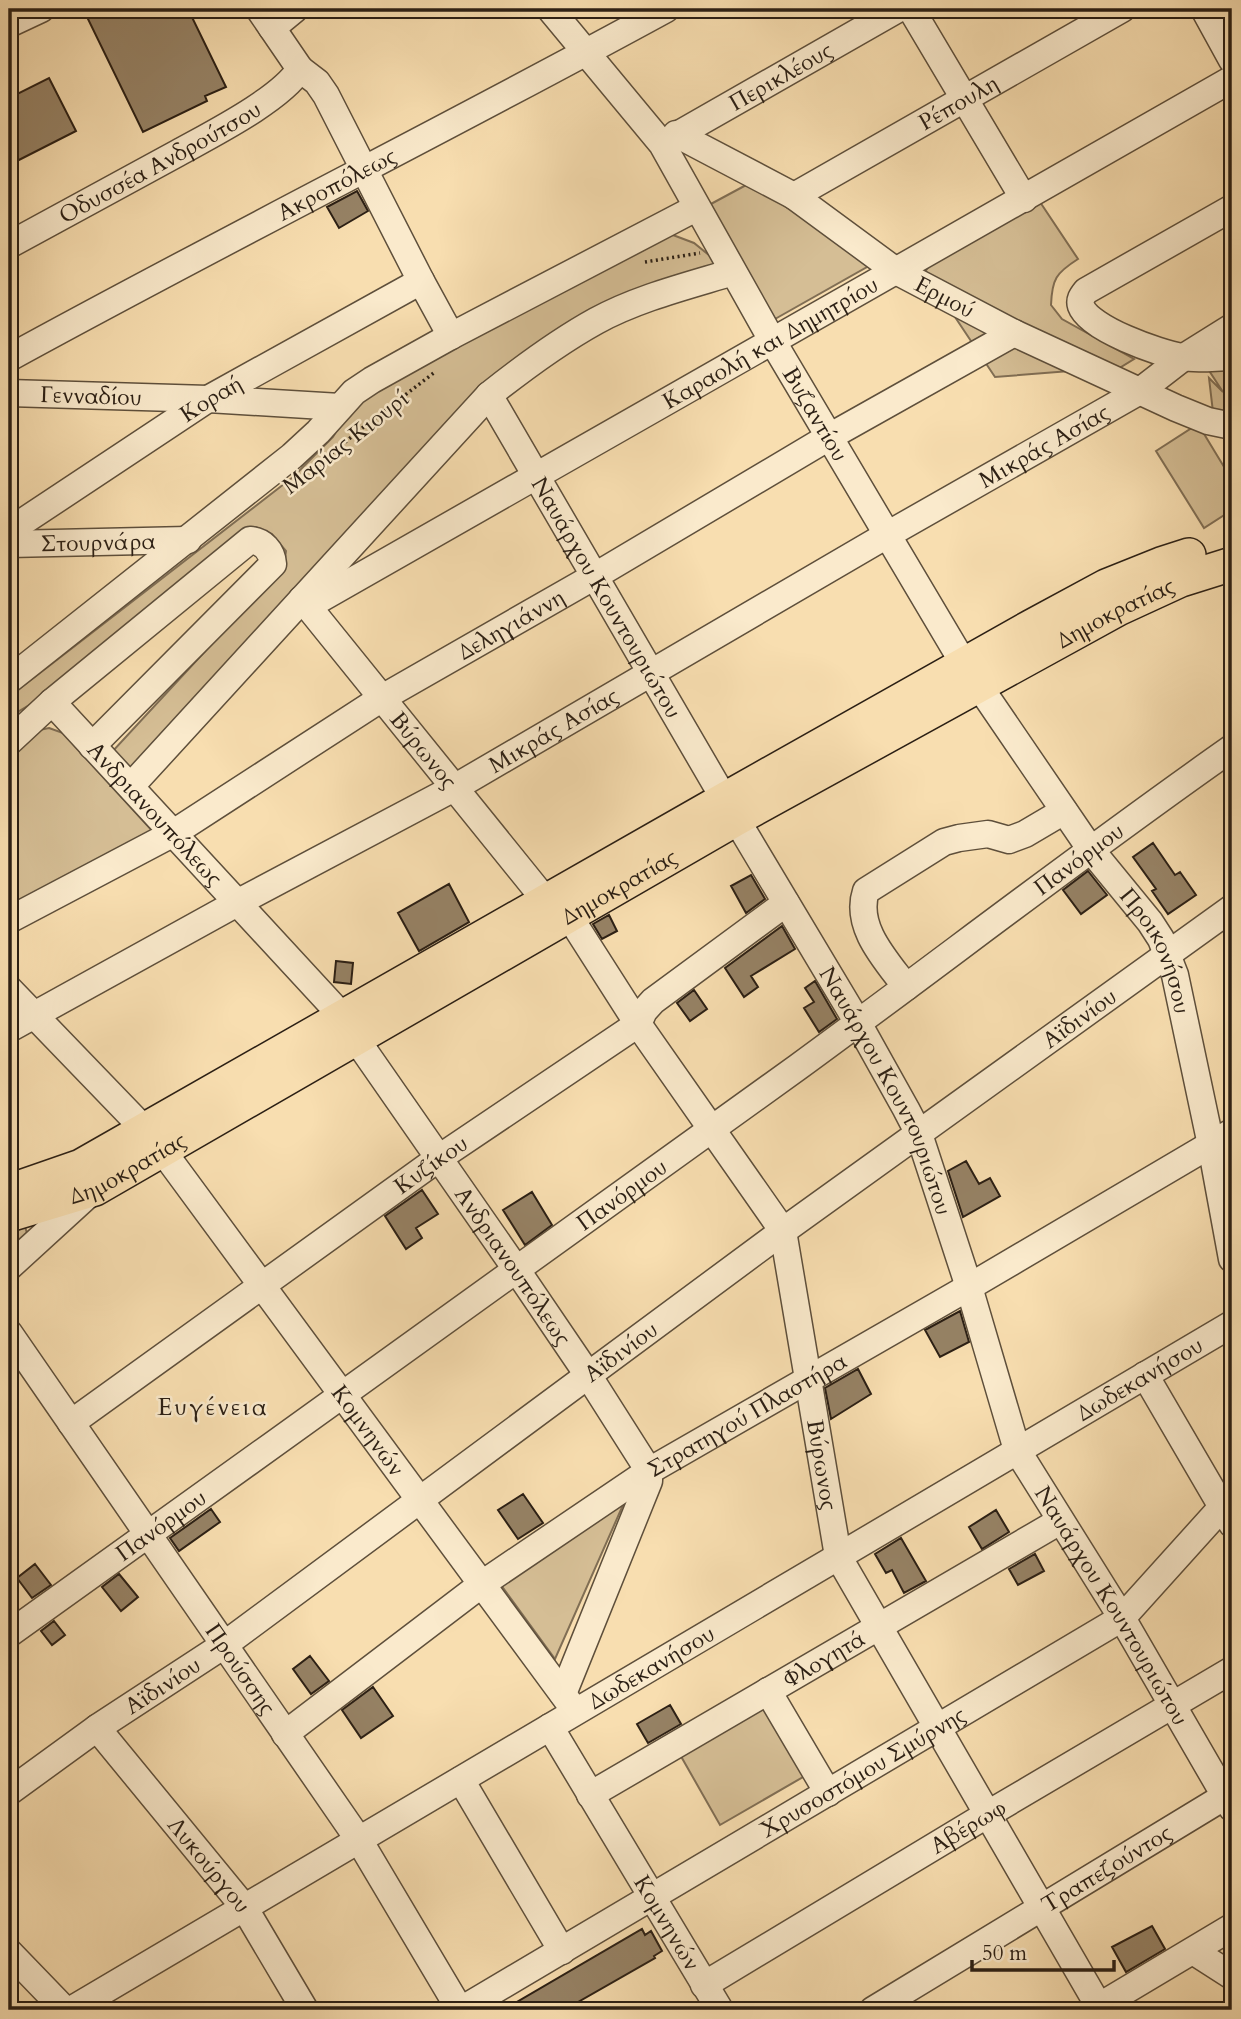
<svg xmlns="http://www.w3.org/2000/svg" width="1241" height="2019" viewBox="0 0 1241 2019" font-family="Cardo,serif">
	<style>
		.green { fill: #d5be95; stroke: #806e54; stroke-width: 2 }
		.building { fill: #968265; stroke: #2b1f14; stroke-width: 2 }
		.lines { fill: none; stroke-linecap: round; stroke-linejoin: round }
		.minor-casing { stroke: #5e4f3b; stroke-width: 29 }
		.major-casing { stroke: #2b1f14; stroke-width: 36 }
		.path { stroke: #2b1f14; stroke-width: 3.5; stroke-dasharray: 2 3.5; stroke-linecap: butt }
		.minor { stroke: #faeacc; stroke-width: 26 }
		.major { stroke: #f8deb0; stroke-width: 33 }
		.labels { text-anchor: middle; stroke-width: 5; stroke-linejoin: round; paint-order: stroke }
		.street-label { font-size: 23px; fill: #2b1f14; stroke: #faeacc }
		.neighbourhood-label { font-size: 24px; letter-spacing: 2px; fill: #2b1f14; stroke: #faeacc }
	</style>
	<rect width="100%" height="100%" fill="#f8deb0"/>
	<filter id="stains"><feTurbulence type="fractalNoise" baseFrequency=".00286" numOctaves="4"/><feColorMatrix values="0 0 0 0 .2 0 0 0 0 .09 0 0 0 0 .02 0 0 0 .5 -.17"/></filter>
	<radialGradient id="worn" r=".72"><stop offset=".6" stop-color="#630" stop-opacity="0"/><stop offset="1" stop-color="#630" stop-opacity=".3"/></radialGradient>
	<path class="green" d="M748 184 870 253 874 263 775 319 709 205Z
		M1034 193 1078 259C1056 273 1052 279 1051 305L1062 319 1134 359 1121 367 995 377 925 272 943 244Z
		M665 232 694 243 720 264 553 347 133 779 111 753 284 566 286 551 272 534 256 527 239 537 36 701 9 717V697L293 477 333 437 352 405Z
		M1232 367V414L1213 412 1209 378 1223 392 1208 369Z
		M1198 424 1232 480V510L1204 528 1156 451Z
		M49 728 63 733 156 835 9 912V752L30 732Z
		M24 1224 29 1239 9 1258V1229Z
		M627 1496 555 1659 501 1585Z
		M768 1699 810 1773 720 1825 678 1751Z"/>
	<path class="building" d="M103 9H188L226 87 205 96 207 101 143 132 87 17Z
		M49 78 76 131 9 165V98Z
		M357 191 368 211 339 228 327 207Z
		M1153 843 1175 875 1180 872 1196 895 1168 914 1152 891 1156 889 1133 857Z
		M1088 871 1107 895 1081 914 1063 890Z
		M751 875 765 899 746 913 731 886Z
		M449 884 469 922 419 951 398 913Z
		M609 915 617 931 602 939 593 924Z
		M782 926 795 949 751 976 758 987 744 997 725 968Z
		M336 961 353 963 351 984 334 982Z
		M815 981 837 1019 819 1032 804 1008 814 1002 805 988Z
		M694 990 707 1009 690 1021 677 1003Z
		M966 1161 979 1184 990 1178 1000 1196 963 1217 948 1171Z
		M422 1190 438 1214 416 1228 422 1238 406 1249 385 1216Z
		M532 1192 552 1225 525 1245 503 1210Z
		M960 1311 969 1342 940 1357 925 1330Z
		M858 1369 871 1394 831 1419 825 1388Z
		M523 1494 543 1523 518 1539 498 1510Z
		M211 1509 220 1522 179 1551 170 1538Z
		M996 1510 1009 1532 982 1549 969 1527Z
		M901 1538 926 1581 904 1593 892 1570 886 1573 875 1554Z
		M1035 1554 1044 1571 1018 1585 1009 1569Z
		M35 1564 51 1585 32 1598 17 1578Z
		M119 1574 138 1597 121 1611 102 1587Z
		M54 1621 65 1635 52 1645 41 1631Z
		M310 1656 329 1681 311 1694 293 1669Z
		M373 1687 393 1716 361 1738 342 1710Z
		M670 1705 681 1724 648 1743 637 1724Z
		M1152 1926 1165 1949 1126 1972 1112 1947Z
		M642 1929 645 1935 651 1931 662 1951 654 1956 655 1958 564 2010H503Z"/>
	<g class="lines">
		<defs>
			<g id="minor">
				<path d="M259 9 300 69 317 82 326 95 421 281 451 336"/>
				<path id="s1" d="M550 9 662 144 773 342 964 664 1091 850 1150 922 1161 939 1175 975 1211 1145 1232 1259"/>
				<path d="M911 9 1024 199"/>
				<path d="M1204 9 1232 60"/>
				<path d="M9 24 41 9"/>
				<path d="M272 28 295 9"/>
				<path id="s2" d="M676 134 794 196 896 271 1014 333 1176 408 1208 421 1232 426"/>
				<path id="s3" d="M665 142 898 9"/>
				<path id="s4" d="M794 196 1122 9"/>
				<path d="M1232 208 1086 291C1082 296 1079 300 1081 306 1089 329 1159 353 1182 357 1198 360 1216 357 1232 357"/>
				<path id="s5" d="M9 245C65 214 122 184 178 153 212 134 280 100 300 69"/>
				<path id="s6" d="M9 358C226 239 448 128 666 9"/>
				<path id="s7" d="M9 393 208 399 340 407"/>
				<path id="s8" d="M489 395 736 819 858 1023 906 1109 919 1134 969 1287 1017 1450 1122 1618 1232 1808"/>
				<path id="s9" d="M9 531 208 399 421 281"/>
				<path id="s10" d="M9 544 188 540"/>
				<path id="s11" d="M302 599 546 901"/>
				<path id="s12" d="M308 606 1232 79"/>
				<path d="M9 680 292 456 318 432 354 392 372 380 451 336 696 208"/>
				<path id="s13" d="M52 702C149 807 246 912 343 1017"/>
				<path d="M9 742 52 702 250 540C263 541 272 551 273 564L92 746"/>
				<path d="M131 786 489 395C523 368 558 342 596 321 638 298 687 286 733 272"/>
				<path id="s14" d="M569 916 638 1024 783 1231 838 1556 1101 2010"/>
				<path id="s15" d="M9 920 172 834 382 698 595 576 829 437 1014 333"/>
				<path d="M906 987C886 960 854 927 866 891L944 842 959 838 988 834 1009 840 1025 834 1064 811"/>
				<path d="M9 989 145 1130"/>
				<path id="s16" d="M9 1029 237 903 454 788 887 535 1140 391 1184 357 1232 327"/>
				<path id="s17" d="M356 1039 516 1269 588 1375 649 1471V1481L563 1694"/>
				<path id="s18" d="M162 1150 570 1704"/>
				<path d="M9 1267 90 1193"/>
				<path id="s19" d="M9 1333 359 1840 460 2010"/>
				<path d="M1145 1375 1232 1524"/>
				<path id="s20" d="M71 1423 439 1158 638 1024 644 1011 653 1001 786 903"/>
				<path id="s21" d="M9 1634C272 1445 536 1257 798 1067 943 961 1085 851 1232 748"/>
				<path d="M768 1691 828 1793"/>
				<path id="s22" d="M550 1727 720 2010"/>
				<path id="s23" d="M97 1728 244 1907 305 2010"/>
				<path id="s24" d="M285 1734 482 1584 649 1471 969 1287 1232 1132"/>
				<path d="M461 1780 562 1951"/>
				<path id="s25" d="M9 1792 97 1728 224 1645 783 1231 1232 908"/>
				<path id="s26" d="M590 1795 1060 1521"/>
				<path d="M1193 1951 1232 1976"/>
				<path d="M9 1952 65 2010"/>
				<path id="s27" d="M704 1985 988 1814 1232 1670"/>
				<path id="s28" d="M71 2010 1232 1324"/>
				<path id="s29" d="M461 2010 1122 1618 1232 1496"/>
				<path id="s30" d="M873 2010 1232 1792"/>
				<path d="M1093 2010 1232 1927"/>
			</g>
			<g id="major">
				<path d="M9 1191 81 1166 725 799 1032 626 1106 586 1161 564 1189 555"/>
				<path id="s31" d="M9 1215 95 1189 736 819 1118 609 1181 580 1232 564"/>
			</g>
		</defs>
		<use href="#minor" class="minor-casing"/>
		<use href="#major" class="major-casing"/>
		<path class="path" d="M645 262 700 253
			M328 456 366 425 435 372"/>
		<use href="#minor" class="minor"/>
		<use href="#major" class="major"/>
	</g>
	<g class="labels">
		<g class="street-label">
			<text dy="8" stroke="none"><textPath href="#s3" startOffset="133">Περικλέους</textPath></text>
			<text dy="8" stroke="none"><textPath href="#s4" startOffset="189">Ρέπουλη</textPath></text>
			<text dy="8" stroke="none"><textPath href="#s5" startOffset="172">Οδυσσέα Ανδρούτσου</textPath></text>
			<text dy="8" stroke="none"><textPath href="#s6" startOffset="371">Ακροπόλεως</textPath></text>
			<text dy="8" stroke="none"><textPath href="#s2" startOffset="315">Ερμού</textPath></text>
			<text dy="8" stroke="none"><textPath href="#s12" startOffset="532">Καραολή και Δημητρίου</textPath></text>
			<text dy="8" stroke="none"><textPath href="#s7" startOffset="82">Γενναδίου</textPath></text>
			<text dy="8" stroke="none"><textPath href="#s9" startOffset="242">Κοραή</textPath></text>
			<text dy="8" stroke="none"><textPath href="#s1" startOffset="486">Βυζαντίου</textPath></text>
			<text transform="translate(345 442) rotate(-38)" y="8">Μαρίας Κιουρί</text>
			<text dy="8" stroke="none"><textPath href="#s16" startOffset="1188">Μικράς Ασίας</textPath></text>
			<text dy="8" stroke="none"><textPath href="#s10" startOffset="89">Στουρνάρα</textPath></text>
			<text dy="8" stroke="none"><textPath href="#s8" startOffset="234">Ναυάρχου Κουντουριώτου</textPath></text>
			<text dy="8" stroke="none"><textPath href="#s31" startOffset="1262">Δημοκρατίας</textPath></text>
			<text dy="8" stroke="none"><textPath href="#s15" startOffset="583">Δεληγιάννη</textPath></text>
			<text dy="8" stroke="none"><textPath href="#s16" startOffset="621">Μικράς Ασίας</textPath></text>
			<text dy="8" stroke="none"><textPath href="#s11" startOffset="194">Βύρωνος</textPath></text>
			<text dy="8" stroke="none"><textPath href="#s13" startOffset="152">Ανδριανουπόλεως</textPath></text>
			<text dy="8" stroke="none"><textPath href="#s21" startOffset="1321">Πανόρμου</textPath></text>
			<text dy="8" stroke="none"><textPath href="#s31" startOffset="695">Δημοκρατίας</textPath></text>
			<text dy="8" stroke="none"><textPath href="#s1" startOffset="1124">Προικονήσου</textPath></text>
			<text dy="8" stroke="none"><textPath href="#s25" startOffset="1321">Αϊδινίου</textPath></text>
			<text dy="8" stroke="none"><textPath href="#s8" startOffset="802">Ναυάρχου Κουντουριώτου</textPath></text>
			<text dy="8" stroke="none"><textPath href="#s20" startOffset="443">Κυζίκου</textPath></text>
			<text dy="8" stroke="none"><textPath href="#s31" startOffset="128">Δημοκρατίας</textPath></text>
			<text dy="8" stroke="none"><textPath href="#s21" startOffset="754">Πανόρμου</textPath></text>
			<text dy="8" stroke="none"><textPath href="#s17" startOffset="276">Ανδριανουπόλεως</textPath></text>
			<text dy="8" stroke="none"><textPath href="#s25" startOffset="754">Αϊδινίου</textPath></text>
			<text dy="8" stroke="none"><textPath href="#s28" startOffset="1241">Δωδεκανήσου</textPath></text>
			<text dy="8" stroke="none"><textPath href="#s24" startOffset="562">Στρατηγού Πλαστήρα</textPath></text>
			<text dy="8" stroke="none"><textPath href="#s18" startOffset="348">Κομνηνών</textPath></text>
			<text dy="8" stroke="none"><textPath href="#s14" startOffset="618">Βύρωνος</textPath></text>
			<text dy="8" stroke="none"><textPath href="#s21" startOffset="187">Πανόρμου</textPath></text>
			<text dy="8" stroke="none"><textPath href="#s8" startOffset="1368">Ναυάρχου Κουντουριώτου</textPath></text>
			<text dy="8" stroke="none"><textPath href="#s26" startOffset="271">Φλογητά</textPath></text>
			<text dy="8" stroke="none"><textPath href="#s28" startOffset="674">Δωδεκανήσου</textPath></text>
			<text dy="8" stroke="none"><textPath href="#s19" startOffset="408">Προύσσης</textPath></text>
			<text dy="8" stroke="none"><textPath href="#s25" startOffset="187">Αϊδινίου</textPath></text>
			<text dy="8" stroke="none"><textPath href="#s29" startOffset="467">Χρυσοστόμου Σμύρνης</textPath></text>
			<text dy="8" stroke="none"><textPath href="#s27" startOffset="308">Αβέρωφ</textPath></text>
			<text dy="8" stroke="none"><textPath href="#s23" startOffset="177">Λυκούργου</textPath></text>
			<text dy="8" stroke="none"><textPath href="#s30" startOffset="273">Τραπεζούντος</textPath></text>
			<text dy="8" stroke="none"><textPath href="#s22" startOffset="228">Κομνηνών</textPath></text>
		</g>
		<g class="neighbourhood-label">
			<text x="213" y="1415">Ευγένεια</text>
		</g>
	</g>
	<rect width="1241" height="2019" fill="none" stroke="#f8deb0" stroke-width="35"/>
	<rect x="10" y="10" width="1220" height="1998" fill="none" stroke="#2b1f14" stroke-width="3.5"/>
	<rect x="18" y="18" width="1206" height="1984" fill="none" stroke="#2b1f14" stroke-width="2"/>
	<path d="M972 1960v10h142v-10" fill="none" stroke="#2b1f14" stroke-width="3.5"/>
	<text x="982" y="1960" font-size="21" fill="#2b1f14" stroke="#faeacc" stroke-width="5" paint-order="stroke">50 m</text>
	<rect width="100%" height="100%" filter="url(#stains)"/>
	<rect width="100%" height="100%" fill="url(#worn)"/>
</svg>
